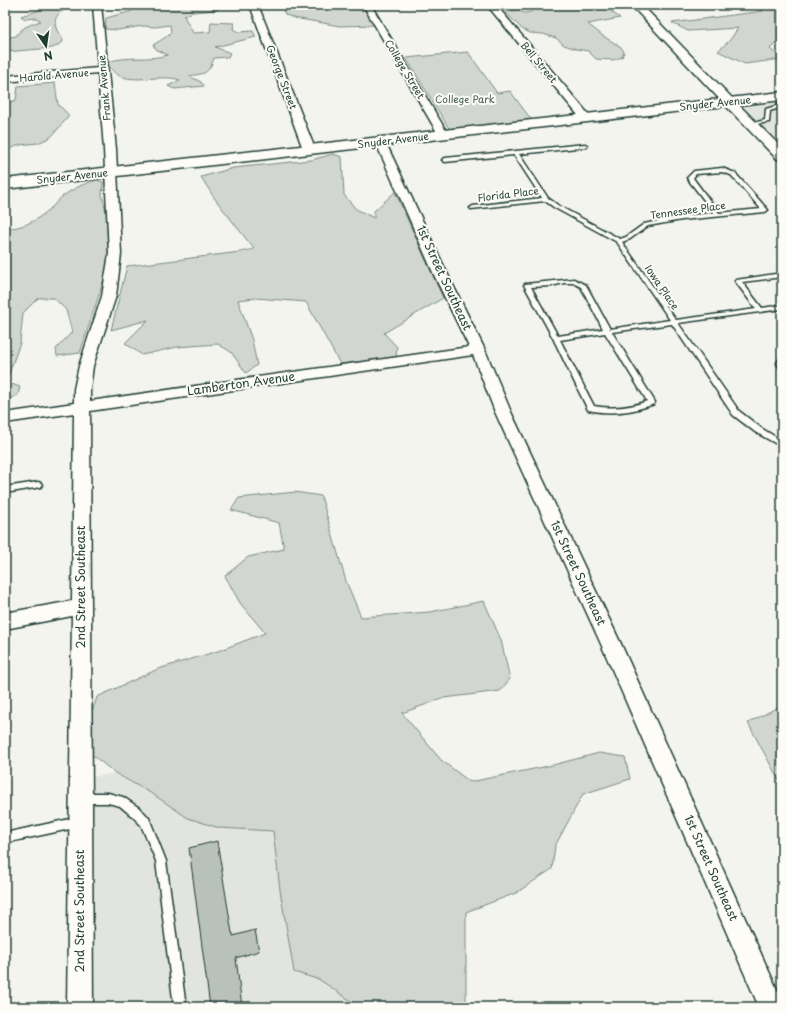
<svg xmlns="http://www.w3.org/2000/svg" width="787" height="1012" viewBox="0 0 787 1012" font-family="'Playpen Sans',sans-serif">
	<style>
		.built { fill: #e2e5df }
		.green { fill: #d1d6d1; stroke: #788a82 }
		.building { fill: #b9c1bb; stroke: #1f3d34 }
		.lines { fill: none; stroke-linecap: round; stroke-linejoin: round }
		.service-casing { stroke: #1f3d34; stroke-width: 3 }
		.minor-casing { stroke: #1f3d34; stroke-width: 3 }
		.tertiary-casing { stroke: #1f3d34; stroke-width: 3 }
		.secondary-casing { stroke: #1f3d34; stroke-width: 3 }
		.service { fill: #fdfcf7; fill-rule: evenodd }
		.minor { fill: #fdfcf7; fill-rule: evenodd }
		.tertiary { fill: #fdfcf7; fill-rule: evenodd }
		.secondary { fill: #fdfcf7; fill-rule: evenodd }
		.labels { text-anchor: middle; stroke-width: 4; stroke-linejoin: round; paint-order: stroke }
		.far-street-label { font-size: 10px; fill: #1f3d34; stroke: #fdfcf7 }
		.far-park-label { font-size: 10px; fill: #435c53; stroke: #fdfcf7 }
		.street-label { font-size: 12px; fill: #1f3d34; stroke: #fdfcf7 }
	</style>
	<rect width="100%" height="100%" fill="#f4f4ef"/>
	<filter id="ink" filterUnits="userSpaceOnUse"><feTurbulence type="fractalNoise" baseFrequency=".025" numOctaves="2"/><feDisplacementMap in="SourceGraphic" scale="8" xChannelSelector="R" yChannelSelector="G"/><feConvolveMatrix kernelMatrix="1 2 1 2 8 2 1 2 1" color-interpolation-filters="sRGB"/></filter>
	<g filter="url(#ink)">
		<path class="built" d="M782 96V157L729 102Z
			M115 773 154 795 188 818 219 828 273 831 280 890 294 972 320 980 354 1003V1007H80L81 779Z"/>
		<path class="green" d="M40 5H82C70 7 51 11 56 28 58 34 62 35 63 42L53 48 5 52V38L16 36C22 27 31 24 41 21L36 18 25 19 21 16 40 10Z
			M136 5H217V10L193 12 184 16 193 33 210 32 211 22 234 23 233 29 238 32 253 31 256 37 215 47 230 53 228 57 214 58C208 75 205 73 189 76L201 82 204 86 174 89 168 86 180 80C159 72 116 91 108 62 128 55 148 61 168 55L157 50 153 45 166 37 171 32 170 25 155 27 143 26 118 30 105 29 106 18 132 11Z
			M298 5H362L375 25 340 26 294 18 286 15 283 11Z
			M530 5H602L620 18 588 24 603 36 621 47 624 52 622 57 613 60 596 59 588 51 576 49 564 45 556 38 543 34 530 33 522 29 505 12 518 10 524 13 531 12Z
			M747 5H782V37L770 49 782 59 745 64 718 51 730 40 738 28 688 31 672 23 763 11Z
			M468 52 497 93 510 91 533 122 450 130 406 58Z
			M55 83 58 105 65 111 69 116 51 137 38 143 19 145 5 151V104L16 100 18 86Z
			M333 154 342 157 344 195 356 209 374 218V211L395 192 443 298 384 333 397 347 396 357 340 364 306 302 255 298 238 300 252 340 257 365 246 373 231 352 218 344 177 347 142 355 125 343 148 320 111 330 127 266 240 252 254 249 215 199 201 177 233 168 311 160Z
			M97 180 103 182 102 195 107 215 111 241 109 264 80 353 57 356 56 349 72 332 66 310 54 298H38L23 313 20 343 6 382 20 387 18 395 5 401V228C23 229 39 219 52 207 56 203 59 199 63 196 74 188 85 183 97 180Z
			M295 492 321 496 346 581 361 617 430 612 484 601 501 640 510 679 500 691 444 698 402 713 441 760 470 782 553 765 599 753 625 757 630 779 583 794 555 846 552 869 516 893 466 912V1007H354V1003L320 980 294 972 280 890 273 831 219 828 188 818 154 795 115 773 81 746 97 697 158 669 218 651 265 633 240 603 225 576 248 557 284 549 279 523 231 510 239 498Z
			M782 705V786L748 723Z"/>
		<path class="building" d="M217 841 232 933H233V936L255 930 259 951 236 958 242 1007H210L189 848Z"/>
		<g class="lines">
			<defs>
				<path id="service" d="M782 104V107L770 111 769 122 751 125 749 124 765 120 766 109Z
					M585 144 587 145V147L519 154 548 198 559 206 620 239 626 237 644 224 682 216 714 213 687 178 694 171 722 168 735 173 768 210 765 212 682 220 648 226 630 239 622 242 676 320 756 309 735 281 736 280 782 273V277L742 282 762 308 782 305V309L678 323 739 411 761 428 782 441V447L755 432 733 415 672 324 612 332 655 402 654 404C633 412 610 415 588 410L553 338 524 285 525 284 574 279 586 285 610 329 670 320 617 242 555 208 545 201 471 209 470 208 473 206 542 198 514 155 445 162 442 160 445 158ZM722 172 731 175 761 209 719 213 693 178 696 174ZM564 283H573L581 287 603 329 558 336 531 287 551 286ZM605 333 647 401C630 408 612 409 594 406L560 340Z
					M780 358H782V369H780L777 363Z
					M38 482 41 483 42 485 41 487 5 493V487Z
					M82 793H108L123 797 141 809 149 818 166 861 186 1007H174L156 861 141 825 133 817 120 806 108 803H82L78 801 77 798 78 795Z
					M79 817 83 818 84 822 83 826 79 827 5 843V833Z"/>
				<path id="minor" d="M93 5H101L116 149 121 254 116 296 93 366 90 389V401L469 347 435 277 375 141 376 139H384L449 277 485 350 511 412 621 644 781 998 782 1007H759L601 644 495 412 473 355 90 411 93 1007H67L72 616 5 629V613L72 601 74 413 5 423V413L74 403V389L79 366 102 296 109 254 104 149 98 73 5 82V76L98 68Z
					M250 5H258L315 149 313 151 309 152 303 149Z
					M363 5H371L448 134 447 136H439L438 134Z
					M487 5H496L590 116 591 118 590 120H582Z"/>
				<path id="tertiary" d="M631 5H642L733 99 735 102 733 105H725Z"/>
				<path id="secondary" d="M782 92V100L739 105 782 148V160L777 159 726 106 5 189V179Z"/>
			</defs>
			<use href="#service" class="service-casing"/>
			<use href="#minor" class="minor-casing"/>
			<use href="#tertiary" class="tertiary-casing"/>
			<use href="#secondary" class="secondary-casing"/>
			<use href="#service" class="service"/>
			<use href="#minor" class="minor"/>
			<use href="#tertiary" class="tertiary"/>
			<use href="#secondary" class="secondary"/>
		</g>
	</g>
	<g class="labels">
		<g class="far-street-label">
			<text transform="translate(539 62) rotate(50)" y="4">Bell Street</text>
			<text transform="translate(405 69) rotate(59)" y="4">College Street</text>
			<text transform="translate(54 75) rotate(-5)" y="4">Harold Avenue</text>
			<text transform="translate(282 77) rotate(69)" y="4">George Street</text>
			<text transform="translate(104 88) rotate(-95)" y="4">Frank Avenue</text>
			<text transform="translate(715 103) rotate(-6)" y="4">Snyder Avenue</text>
			<text transform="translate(393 140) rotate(-7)" y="4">Snyder Avenue</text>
			<text transform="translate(72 176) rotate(-6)" y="4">Snyder Avenue</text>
			<text transform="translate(508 194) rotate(-7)" y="4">Florida Place</text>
			<text transform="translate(688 210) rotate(-8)" y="4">Tennessee Place</text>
			<text transform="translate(662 287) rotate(56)" y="4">Iowa Place</text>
		</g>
		<g class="far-park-label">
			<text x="465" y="103">College Park</text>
		</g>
		<g class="street-label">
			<text transform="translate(444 278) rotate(65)" y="4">1st Street Southeast</text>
			<text transform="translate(241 384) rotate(-8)" y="4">Lamberton Avenue</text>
			<text transform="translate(578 573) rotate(65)" y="4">1st Street Southeast</text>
			<text transform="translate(81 587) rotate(-90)" y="4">2nd Street Southeast</text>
			<text transform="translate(711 868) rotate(66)" y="4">1st Street Southeast</text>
			<text transform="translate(80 911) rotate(-90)" y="4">2nd Street Southeast</text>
		</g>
	</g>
	<rect width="787" height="1012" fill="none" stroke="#fdfcf7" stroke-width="20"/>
	<rect x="10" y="10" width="767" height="992" fill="none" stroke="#1f3d34" stroke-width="1.5" filter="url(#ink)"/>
	<g transform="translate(46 46) rotate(167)" stroke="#fdfcf7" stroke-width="3" paint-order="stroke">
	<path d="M0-3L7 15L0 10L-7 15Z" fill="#1f3d34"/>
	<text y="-6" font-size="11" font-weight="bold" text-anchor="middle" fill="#1f3d34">N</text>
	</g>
</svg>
